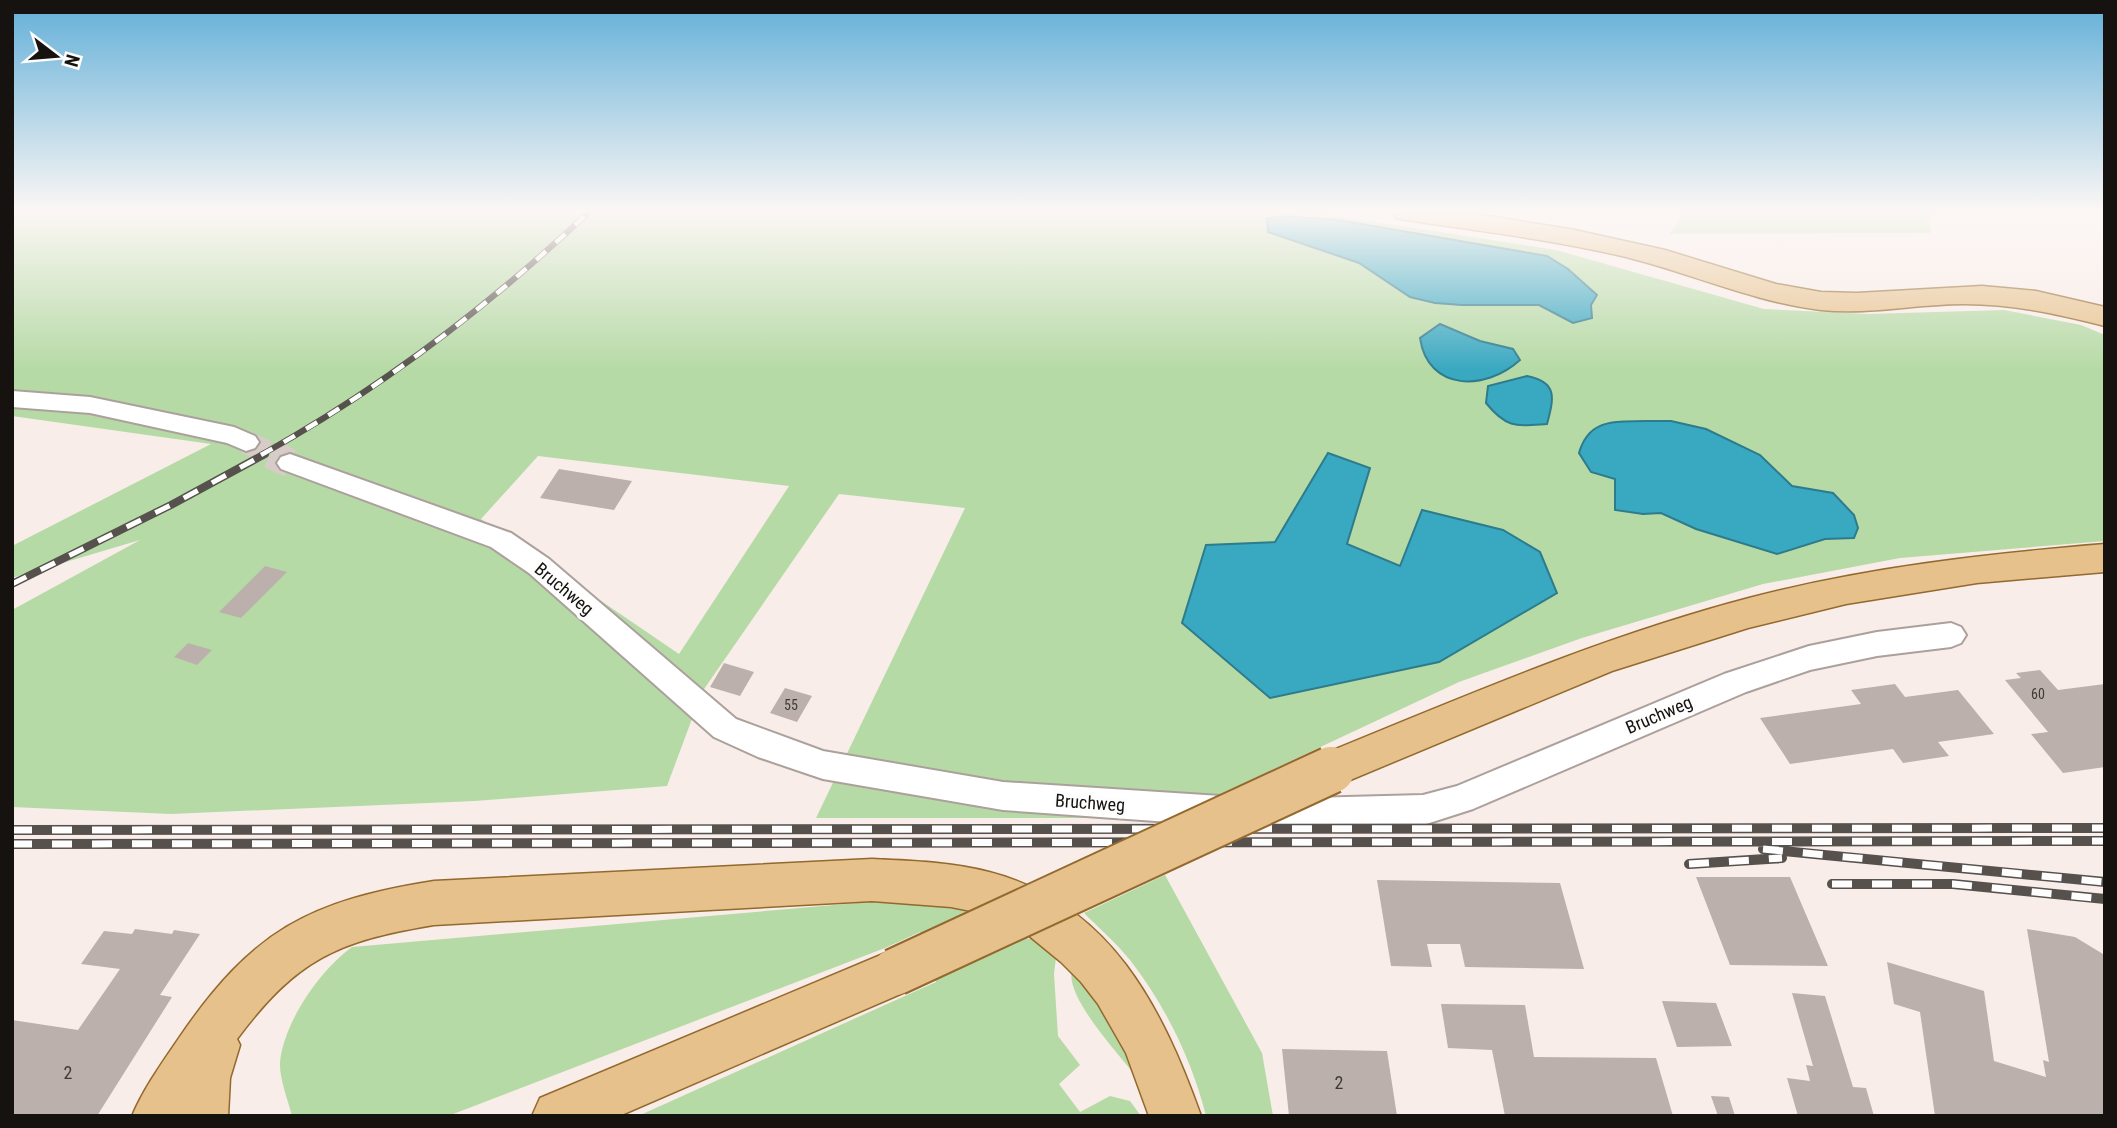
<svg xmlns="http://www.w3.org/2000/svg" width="2117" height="1128" viewBox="0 0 2117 1128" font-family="'Roboto Condensed',sans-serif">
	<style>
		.green { fill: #b6daa6; fill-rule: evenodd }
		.water { fill: #39a8c1; stroke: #2e7b8c; stroke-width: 2 }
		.building { fill: #bbb0ac }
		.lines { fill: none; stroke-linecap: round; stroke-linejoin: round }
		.minor-tunnel-far1 { stroke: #d7ccc8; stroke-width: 23; stroke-dasharray: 23 11; stroke-linecap: butt }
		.minor-tunnel { stroke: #d7ccc8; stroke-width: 29; stroke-dasharray: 29 14; stroke-linecap: butt }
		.minor-casing { stroke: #aca09c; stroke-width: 4 }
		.major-casing { stroke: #93692e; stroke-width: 3 }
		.minor { fill: #fff; fill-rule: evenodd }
		.major { fill: #e6c18b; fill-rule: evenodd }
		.rail-far2-casing { stroke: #57514e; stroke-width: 6 }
		.rail-far1-casing { stroke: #57514e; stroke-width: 8 }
		.rail-casing { stroke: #57514e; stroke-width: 10 }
		.rail-far2 { stroke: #fdfdfd; stroke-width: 4.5; stroke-dasharray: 13; stroke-linecap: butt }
		.rail-far1 { stroke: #fdfdfd; stroke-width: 5; stroke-dasharray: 16; stroke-linecap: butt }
		.rail { stroke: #fdfdfd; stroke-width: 7; stroke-dasharray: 20; stroke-linecap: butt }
		.major-bridge-casing { stroke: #93692e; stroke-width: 50; stroke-linecap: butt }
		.major-bridge { stroke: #e6c18b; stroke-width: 46 }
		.labels { text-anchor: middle; stroke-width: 7; stroke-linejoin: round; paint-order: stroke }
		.number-label { font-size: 14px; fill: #3f3a37 }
		.street-label { font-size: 18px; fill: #161210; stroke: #fdfdfd }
		.near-number-label { font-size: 18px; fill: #3f3a37 }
	</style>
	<rect width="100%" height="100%" fill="#f9ede9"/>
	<path class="green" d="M12 212H1310L1556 250 1764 309 1868 314 2004 310 2081 325 2105 335V541L1900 558 1763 584 1582 638 1459 682 1169 818H816L965 508 839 494 702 692 667 786 475 801 171 814 12 807V610L140 540 12 578V546L211 444 12 416ZM538 456 789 486 679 654 481 519Z
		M1686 212H1930L1931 233 1669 234Z
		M1165 875 1262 1053 1273 1116H1206C1192 1060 1165 1005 1130 960 1116 943 1099 928 1084 913Z
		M869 902 952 905 1029 939 1042 932 1057 949 1054 974 1058 1036 1080 1065 1059 1084 1080 1112 1110 1096 1130 1101 1141 1116H638L936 982 920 932 885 948 448 1116H292C288 1100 279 1078 280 1062 284 1022 320 970 352 947Z
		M1072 970 1099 990 1141 1083C1124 1059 1064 998 1072 970Z"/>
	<path class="water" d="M1285 216 1338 220 1547 256 1568 269 1597 295 1591 305 1592 318 1573 323 1539 305H1462L1435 303 1410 297 1359 263 1268 232 1267 218Z
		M1440 324 1480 341 1513 349 1520 360C1486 391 1428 392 1420 338Z
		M1527 376C1558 382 1554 398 1547 424 1517 426 1507 429 1486 403L1488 386Z
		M1645 421H1671L1706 429 1760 455 1792 486 1833 493 1854 515 1858 528 1854 538 1825 539 1777 554 1696 529 1661 513 1643 514 1615 510V479L1591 472 1579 453C1589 418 1615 422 1645 421Z
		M1328 453 1370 468 1347 544 1400 566 1422 510 1503 530 1540 552 1557 593 1439 662 1270 698 1182 623 1206 545 1275 542Z"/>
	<path class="building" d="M559 469 632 481 614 510 540 498Z
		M265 566 287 572 241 618 219 612Z
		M188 643 212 650 197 665 174 657Z
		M724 663 754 672 740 696 710 687Z
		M2040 670 2058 690 2105 684V767L2063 773 2031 734 2048 732 2005 680 2021 678 2016 673Z
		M1895 684 1905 697 1958 690 1994 734 1938 742 1949 756 1903 763 1893 749 1790 764 1760 718 1861 704 1851 690Z
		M785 688 812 696 797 722 770 713Z
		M1696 877H1790L1828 966 1730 965Z
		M1377 880 1560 883 1584 969 1465 967 1460 944H1427L1432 967 1391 966Z
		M135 929 172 934 174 930 200 934 160 995 172 997 97 1116H12V1020L78 1030 120 969 81 964 104 931 132 934Z
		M2027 929 2075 937 2103 954 2105 1116H1935L1920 1012 1894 1004 1887 962 1984 991 1994 1061 2046 1077 2043 1060 2049 1062Z
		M1792 993 1825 996 1853 1087 1866 1088 1874 1116H1798L1787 1078 1810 1081 1806 1065 1813 1066Z
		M1662 1001 1716 1003 1732 1046 1677 1047Z
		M1441 1004 1525 1005 1534 1057 1656 1058 1673 1116H1505L1492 1050 1448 1048Z
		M1282 1049 1387 1051 1397 1116H1289Z
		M1711 1096 1729 1097 1735 1116H1718Z"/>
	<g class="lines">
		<path class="minor-tunnel-far1" d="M246 442 274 455"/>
		<path class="minor-tunnel" d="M270 454 290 463"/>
		<defs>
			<path id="minor" d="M12 391 90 397 234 427 255 436 259 442 255 448 246 451 227 443 90 413 12 407Z
				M290 454 511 533 549 559 736 719 823 751 1003 782 1267 799 1423 795 1457 786 1724 674 1809 646 1877 632 1951 623 1961 627 1966 635 1961 643 1951 647 1877 656 1810 670 1746 692 1473 809 1423 825 1267 829 1003 810 823 779 758 757 714 737 529 573 491 547 281 469 277 463 281 457Z"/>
			<path id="major" d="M1392 212H1464L1575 230 1665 250 1776 284 1821 292 1857 293 1982 286 2036 291 2105 307V326C2058 314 2013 304 1964 304 1916 304 1868 315 1821 310 1753 302 1691 273 1626 257 1554 240 1479 231 1406 220L1396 218Z
				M2105 544V572L1977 583 1846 604 1748 628 1612 671 1331 788 1316 783 1310 770 1316 757C1459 699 1600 637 1749 598 1866 567 1985 554 2105 544Z
				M872 859C911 861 951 862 989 872 1110 903 1162 1007 1201 1116H1149L1126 1053 1098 1004 1081 982 1061 962 1022 930 991 915 951 907 872 901 434 925C337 941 297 959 237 1039L240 1045 230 1078 228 1116H132C144 1088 162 1063 179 1038 252 931 308 901 434 881Z
				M895 949 912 955 919 972 912 989 619 1116H532L540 1098Z"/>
		</defs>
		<use href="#minor" class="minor-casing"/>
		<use href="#major" class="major-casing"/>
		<use href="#minor" class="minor"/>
		<use href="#major" class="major"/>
		<defs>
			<path id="rail-far2" d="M261 455C382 388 489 306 589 212"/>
			<path id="rail-far1" d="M12 584 171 505 265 454"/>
			<path id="rail" d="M12 830 2105 828
				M12 844 2105 841
				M1763 849 2105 882
				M1689 864 1782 858
				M1832 884H1953L2105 899"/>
		</defs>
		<use href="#rail-far2" class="rail-far2-casing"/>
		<use href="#rail-far1" class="rail-far1-casing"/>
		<use href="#rail" class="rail-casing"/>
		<use href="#rail-far2" class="rail-far2"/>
		<use href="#rail-far1" class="rail-far1"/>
		<use href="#rail" class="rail"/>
		<defs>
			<path id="major-bridge" d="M895 972 1331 770"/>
		</defs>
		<use href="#major-bridge" class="major-bridge-casing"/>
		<use href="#major-bridge" class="major-bridge"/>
	</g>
	<linearGradient id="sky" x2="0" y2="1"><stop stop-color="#62afd8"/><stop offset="0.57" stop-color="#fcf7f5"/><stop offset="1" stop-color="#fcf7f5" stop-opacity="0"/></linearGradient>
	<rect width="2117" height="370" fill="url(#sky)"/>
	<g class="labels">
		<g class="number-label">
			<text x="2038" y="699">60</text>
			<text x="791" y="710">55</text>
		</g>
		<g class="street-label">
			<text transform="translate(564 589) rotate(40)" y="6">Bruchweg</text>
			<text transform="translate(1659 715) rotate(-23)" y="6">Bruchweg</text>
			<text transform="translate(1090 803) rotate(4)" y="6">Bruchweg</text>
		</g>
		<g class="near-number-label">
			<text x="68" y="1079">2</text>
			<text x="1339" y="1089">2</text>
		</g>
	</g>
	<rect width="2117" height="1128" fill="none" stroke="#161210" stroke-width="28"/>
	<g transform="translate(56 56) rotate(106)" stroke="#fdfdfd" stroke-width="5" paint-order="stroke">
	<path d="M0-5L12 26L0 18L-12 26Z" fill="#161210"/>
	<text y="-10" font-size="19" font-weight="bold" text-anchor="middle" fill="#161210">N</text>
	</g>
</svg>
